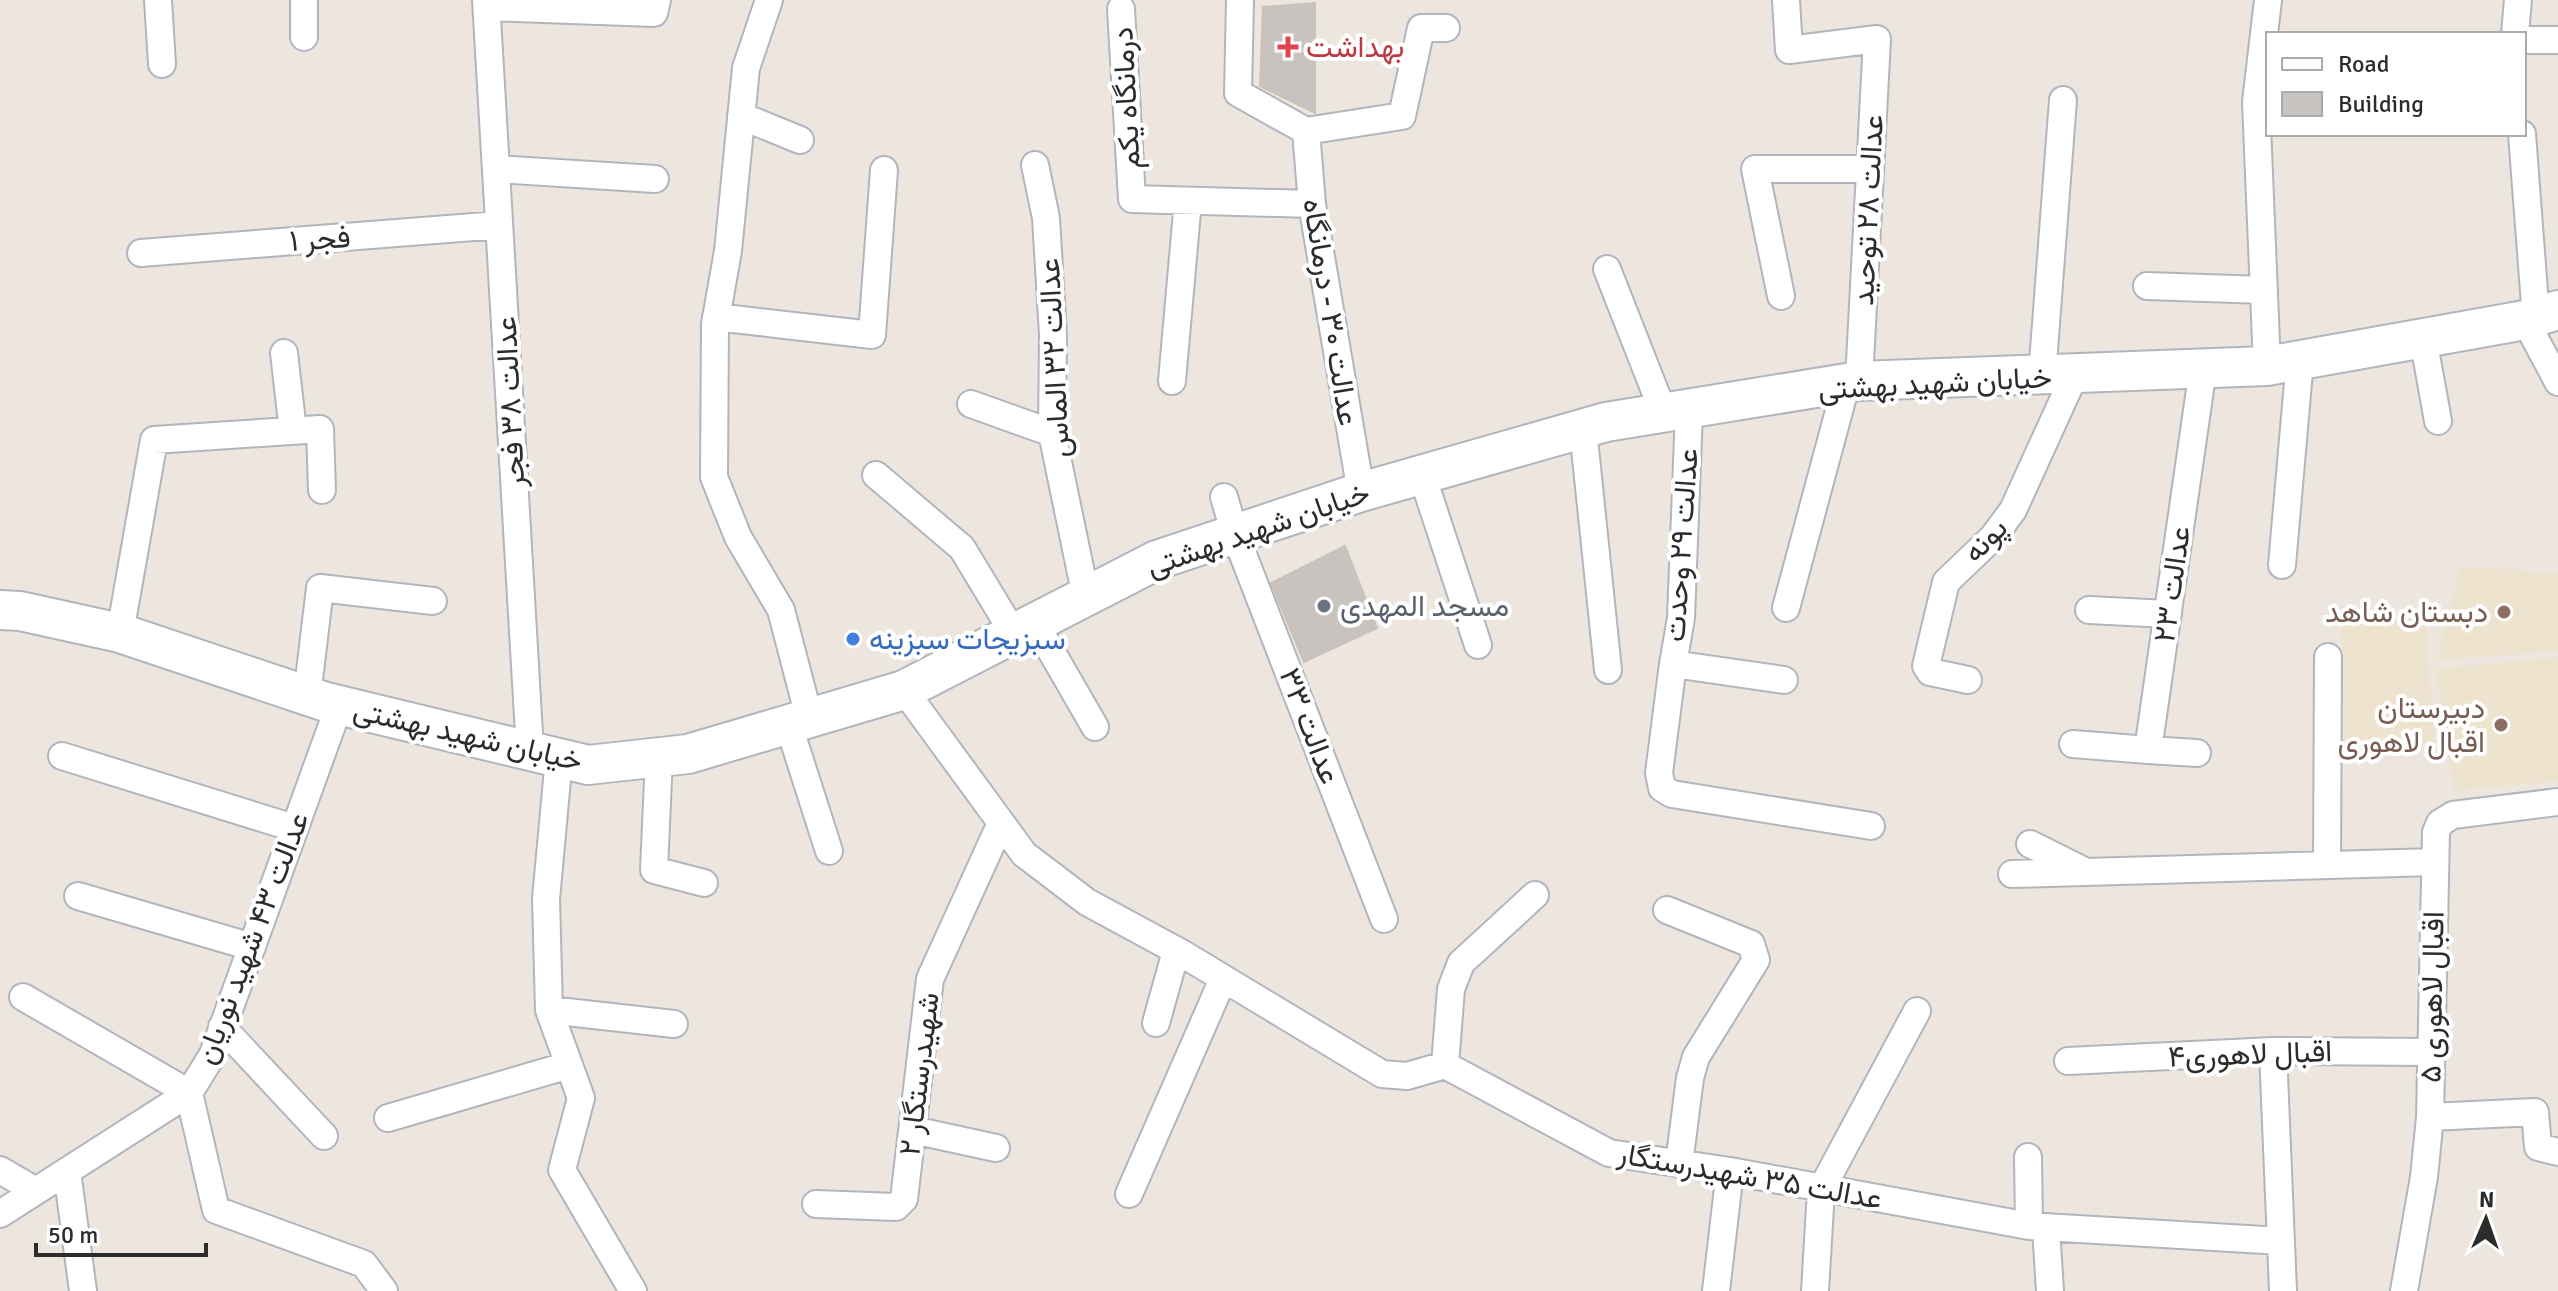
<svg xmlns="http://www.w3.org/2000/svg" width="2558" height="1291" viewBox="0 0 2558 1291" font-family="Signika,Vazirmatn,sans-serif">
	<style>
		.education { fill: #ede3cf }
		.building { fill: #c8c3be; stroke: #c8c2b8; stroke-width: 2 }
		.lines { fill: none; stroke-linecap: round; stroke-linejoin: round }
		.minor-casing { stroke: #b2b5be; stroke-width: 30 }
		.secondary-casing { stroke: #b2b5be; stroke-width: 42 }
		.minor { stroke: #fff; stroke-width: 26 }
		.secondary { stroke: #fff; stroke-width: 38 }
		.health-dot { fill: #e0444e; stroke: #fff; stroke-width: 3 }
		.worship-dot { fill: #6b7280; stroke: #fff; stroke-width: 3 }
		.education-dot { fill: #8d6e63; stroke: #fff; stroke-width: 3 }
		.shop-dot { fill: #3f7fe0; stroke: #fff; stroke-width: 3 }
		.labels { text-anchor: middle; stroke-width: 8; stroke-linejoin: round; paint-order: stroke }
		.health-label { font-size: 30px; fill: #be3a42; stroke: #fff; text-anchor: start }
		.street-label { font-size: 30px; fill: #2c2c2c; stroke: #fff }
		.worship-label { font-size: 30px; fill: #5b616d; stroke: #fff; text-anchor: start }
		.education-label { font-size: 30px; fill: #785e54; stroke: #fff; text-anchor: end }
		.shop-label { font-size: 30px; fill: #366cbe; stroke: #fff; text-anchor: start }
	</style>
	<rect width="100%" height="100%" fill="#ede6df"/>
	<path class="education" d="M2460 566 2558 573V651L2437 660Z
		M2341 624 2426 625 2434 742 2343 741Z
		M2558 657V781L2453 791 2436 669Z"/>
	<path class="building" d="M1315 3V113L1260 86 1263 7Z
		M1345 546 1377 628 1304 662 1271 583Z"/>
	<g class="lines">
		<defs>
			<path id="minor" d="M158 0 162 64
				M304 0V37
				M486 0 530 751
				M769 0 746 68 728 251 715 324 714 477 738 537 781 610 809 717
				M1240 0 1238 93 1306 131
				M1786 0 1789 50 1877 39 1859 381
				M487 7 654 13 657 0
				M1121 9 1132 199 1312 204
				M2515 34 2518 0
				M2524 40H2558
				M741 116 800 140
				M1306 131 1312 204 1361 492
				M1306 131 1402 116 1421 28H1446
				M2522 134 2536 318
				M1035 165 1046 218 1053 335 1052 433 1086 597
				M496 169 655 179
				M141 253 499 225
				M1607 269 1664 414
				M2147 286 2264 290
				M1781 296 1755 169H1870
				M716 317 872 335 884 170
				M2525 320 2558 382
				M2423 338 2438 421
				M284 353 293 431
				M2267 366 2256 102 2268 0
				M2042 376 2063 100
				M1172 381 1188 201
				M971 404 1052 433
				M1689 411 1681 618 1673 664 1784 680
				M1583 429 1608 670
				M876 475 962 548 1014 634
				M1422 475 1478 645
				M1224 497 1235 534 1384 919
				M2282 565 2300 360
				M1786 608 1846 385
				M2089 610 2168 614
				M1035 623 1095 727
				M120 633 154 440 320 429 322 490
				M1673 664 1659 773 1662 788 1672 794 1871 826
				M1968 680 1930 672 1926 666 1946 582 1993 537 2013 510 2075 374
				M904 690 1024 854 1087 902 1183 954 1382 1074 1407 1076 1445 1065 1609 1153 1730 1171 2029 1226 2281 1241
				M307 696 320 588 433 601
				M788 723 829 851
				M2073 744 2148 750
				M2197 753 2148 750 2203 369
				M62 756 294 828
				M659 757 654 870 704 883
				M559 758 546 899 549 1010 581 1098 562 1170 633 1291
				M2030 844 2082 870
				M2327 865 2328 657
				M2012 874 2435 862
				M78 896 252 947
				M1667 910 1751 944 1756 960 1696 1057 1690 1078 1679 1164
				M23 997 189 1093 216 1210 364 1264 384 1291
				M549 1010 674 1024
				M1156 1023 1176 951
				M222 1027 324 1136
				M2273 1051 2283 1291
				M2068 1061 2273 1051 2431 1052
				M1445 1065 1451 989 1461 963 1535 895
				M2430 1117 2535 1112 2538 1147 2558 1152
				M388 1118 569 1065
				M913 1130 996 1148
				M2028 1157 2029 1226
				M0 1170 36 1191
				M67 1171 83 1291
				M1129 1194 1223 979
				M816 1204 896 1207 904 1199 930 979 1001 823
				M0 1214 189 1093 213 1054 339 706
				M2046 1228 2050 1291
				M1716 1291 1730 1171
				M1815 1291 1821 1190 1917 1011
				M2404 1291 2424 1177 2430 1117 2436 832 2440 823 2453 815 2558 802"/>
			<path id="secondary" d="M0 610 20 611 120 633 326 702 588 765 688 754 904 690 1157 560 1361 492 1606 422 1859 381 2267 366 2525 320 2558 310"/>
		</defs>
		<use href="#minor" class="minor-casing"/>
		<use href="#secondary" class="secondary-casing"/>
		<use href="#minor" class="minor"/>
		<use href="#secondary" class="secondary"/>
	</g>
	<path class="health-dot" d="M1284 35h8v8h8v8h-8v8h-8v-8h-8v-8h8z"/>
	<circle class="worship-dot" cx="1324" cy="606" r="8"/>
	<g class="education-dot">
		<circle cx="2504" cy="612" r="8"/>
		<circle cx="2501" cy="725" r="8"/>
	</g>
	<circle class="shop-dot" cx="853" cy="639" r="8"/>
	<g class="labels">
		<g class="health-label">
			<text x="1306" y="57">بهداشت</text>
		</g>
		<g class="street-label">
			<text transform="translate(1126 98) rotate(-93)" y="10">درمانگاه یکم</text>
			<text transform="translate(1868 210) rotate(-87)" y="10">عدالت ۲۸ توحید</text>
			<text transform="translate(320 239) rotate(-4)" y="10">فجر ۱</text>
			<text transform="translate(1331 312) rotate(81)" y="10">عدالت ۳۰ - درمانگاه</text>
			<text transform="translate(1054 358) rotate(-93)" y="10">عدالت ۳۲ الماس</text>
			<text transform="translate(1935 383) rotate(-3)" y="10">خیابان شهید بهشتی</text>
			<text transform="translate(510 402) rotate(-93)" y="10">عدالت ۳۸ فجر</text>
			<text transform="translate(1258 529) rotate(-19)" y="10">خیابان شهید بهشتی</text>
			<text transform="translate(1985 540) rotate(-46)" y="10">پونه</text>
			<text transform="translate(1681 545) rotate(-86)" y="10">عدالت ۲۹ وحدت</text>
			<text transform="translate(2172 584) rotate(-82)" y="10">عدالت ۲۳</text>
			<text transform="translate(1310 726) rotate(69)" y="10">عدالت ۳۳</text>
			<text transform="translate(468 735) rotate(13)" y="10">خیابان شهید بهشتی</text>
			<text transform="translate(252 938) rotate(-69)" y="10">عدالت ۴۳ شهید نوریان</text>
			<text transform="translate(2432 997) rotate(-89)" y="10">اقبال لاهوری ۵</text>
			<text transform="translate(2250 1054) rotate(-2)" y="10">اقبال لاهوری۴</text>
			<text transform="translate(919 1074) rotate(-83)" y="10">شهیدرستگار ۲</text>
			<text transform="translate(1750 1176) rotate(10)" y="10">عدالت ۳۵ شهیدرستگار</text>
		</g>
		<g class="worship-label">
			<text x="1340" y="616">مسجد المهدی</text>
		</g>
		<g class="education-label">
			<text x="2488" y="622">دبستان شاهد</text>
			<text x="2485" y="718">دبیرستان<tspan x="2485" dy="34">اقبال لاهوری</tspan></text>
		</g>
		<g class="shop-label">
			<text x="869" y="649">سبزیجات سبزینه</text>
		</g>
	</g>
	<rect x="2266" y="32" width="260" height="104" fill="#ffffff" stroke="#ababab" stroke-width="2"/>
	<rect x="2282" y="58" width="40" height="12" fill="#ffffff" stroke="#ababab" stroke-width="2"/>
	<text x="2338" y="72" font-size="24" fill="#2c2c2c">Road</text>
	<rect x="2282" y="92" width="40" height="24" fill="#c8c3be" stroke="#ababab" stroke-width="2"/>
	<text x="2338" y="112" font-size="24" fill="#2c2c2c">Building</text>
	<g transform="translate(2486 1219) rotate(2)" stroke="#ffffff" stroke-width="6" paint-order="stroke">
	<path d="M0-6L14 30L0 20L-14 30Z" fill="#2c2c2c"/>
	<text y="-12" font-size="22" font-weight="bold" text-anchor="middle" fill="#2c2c2c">N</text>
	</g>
	<path d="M36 1243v12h170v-12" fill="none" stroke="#2c2c2c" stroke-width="4"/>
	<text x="48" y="1243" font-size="24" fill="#2c2c2c" stroke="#ffffff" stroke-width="6" paint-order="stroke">50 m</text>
</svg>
